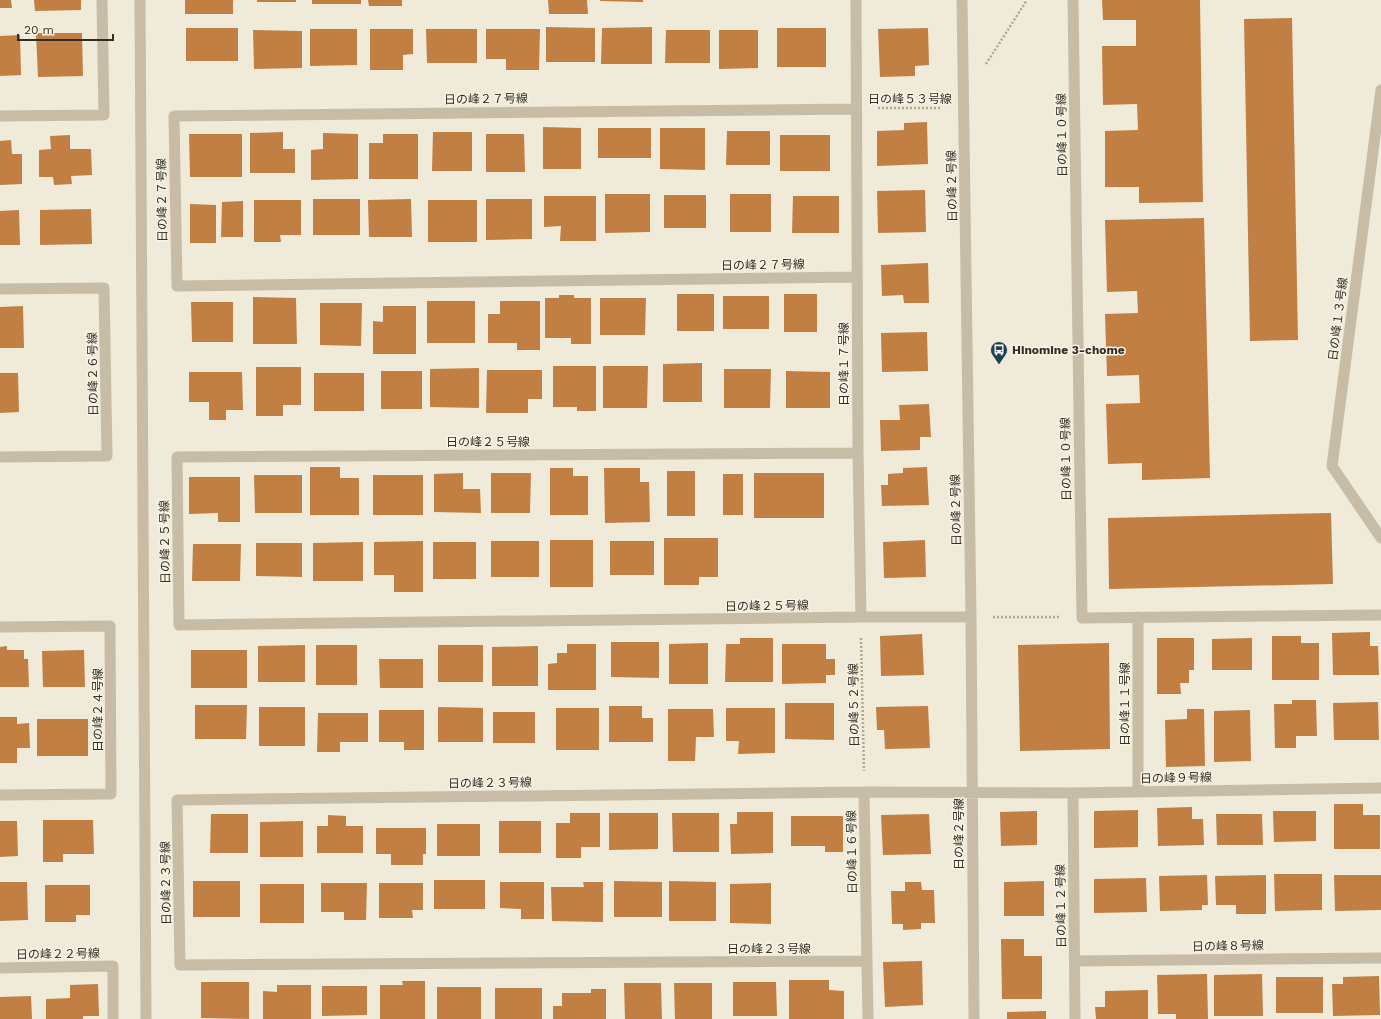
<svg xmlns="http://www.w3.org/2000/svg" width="1381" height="1019" viewBox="0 0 1381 1019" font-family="'Work Sans','Noto Sans JP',sans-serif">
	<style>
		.building { fill: #c17f44 }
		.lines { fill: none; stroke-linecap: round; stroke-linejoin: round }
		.path { stroke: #b3a68f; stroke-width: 2.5; stroke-dasharray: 2 2; stroke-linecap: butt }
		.pedestrian { stroke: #c7bca5; stroke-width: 11 }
		.minor { stroke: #c7bca5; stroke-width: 11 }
		.labels { text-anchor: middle; stroke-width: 3; stroke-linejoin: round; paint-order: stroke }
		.street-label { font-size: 12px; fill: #332d26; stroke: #f8f3e4 }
		.poi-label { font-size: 12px; font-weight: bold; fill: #332d26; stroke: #f8f3e4; text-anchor: start }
	</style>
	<rect width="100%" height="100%" fill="#f0ead8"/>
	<path class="building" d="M0 0H11L12 8H0Z
		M34 0H81V10L35 11Z
		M185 0H233V14H185Z
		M257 0H296V2H257Z
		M312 0H361V4H312Z
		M368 0H402V6H369Z
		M548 0H587L588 14H549Z
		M600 0H643V2L600 1Z
		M1102 0H1200L1203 202 1139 203V187H1105V131L1138 130 1137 104 1103 105 1102 46H1136V20H1103Z
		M1292 18 1298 340 1250 341 1244 19Z
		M546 27 595 28V62H546Z
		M652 27V64H601L602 28Z
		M186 28H238V61H186Z
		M777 28H826V67H777Z
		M928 28 929 65 915 66V76L880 77 878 29Z
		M310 29H357V65L310 66Z
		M370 29H413V54L403 55V70H370Z
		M426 29H477V63H427Z
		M486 29H540L539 70H506V59H486Z
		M253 30 302 31V68L254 69Z
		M666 30H710V63H665Z
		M719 30H758V68L719 69Z
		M36 33H82L83 76 38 77Z
		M20 35 21 75 0 76V36Z
		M927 122 928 164 877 166V131L904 130V123Z
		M543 127 581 128V169H543Z
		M598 128H651V158H598Z
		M660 128H705V170L660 169Z
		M727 131H770V165H726Z
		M283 132V149H295V173H250V133Z
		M433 132H472V171H432Z
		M323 133 358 134V179L311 180V150L323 149Z
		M189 134H242V177H190Z
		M383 134H418V179H369V143H383Z
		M486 134H524L525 172H486Z
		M70 135V149H91L92 175 71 176 72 184 54 185 53 177H39V150L51 149 50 136Z
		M780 135H830V171H780Z
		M11 140 12 154H22V184L0 185V141Z
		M925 190 926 232 878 233 877 191Z
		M605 194H650V232L605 233Z
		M730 194H771V232H730Z
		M664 195H706V228H664Z
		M544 196H596V241H560L561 226 544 227Z
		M793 196H839V233H792Z
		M313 199H360V235H313Z
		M411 199 412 237H369L368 200Z
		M486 199H532V239L486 240Z
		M254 200H301V235H280L281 242H254Z
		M428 200H477V242H428Z
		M243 201V237H221L222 202Z
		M190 204 216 205V243H190Z
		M91 209 92 244 40 245V210Z
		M19 210 20 245H0V211Z
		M1204 218 1210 478 1142 480V463L1108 464 1106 404 1140 403 1139 375 1107 376 1105 314 1138 313 1137 291 1107 292 1105 220Z
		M928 263 929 303H904L903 295 882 296 881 265Z
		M677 294H714V331H677Z
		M784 294H817V332H784Z
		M559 295H574V298H591V344H571V338H545V298H559Z
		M723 296H769V329H723Z
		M253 297 296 298 297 344H253Z
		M600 298H646L645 335H600Z
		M427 301H475V343H427Z
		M500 301H540V350H517V343H488V314H500Z
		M191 302H233V342H192Z
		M320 303H362L361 346 320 345Z
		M23 306 24 348H0V307Z
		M383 306H416V354H373V321L383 322Z
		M927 332 928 371 882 372 881 333Z
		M702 363V402H663V364Z
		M553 366H596V411H577V407H553Z
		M603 366H648L647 408H603Z
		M256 367H301V405H283V416H256Z
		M479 368V408L430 407V369Z
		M724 369H771L770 408H724Z
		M487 370H542V399H528V413H486Z
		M381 371H422V409H381Z
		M786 371 830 372V408H786Z
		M189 372H242L243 410H226V420H209V402H189Z
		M0 373H18L19 412 0 413Z
		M314 373H364V411H314Z
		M929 404 931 437H920V450L881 451 880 420H900L899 405Z
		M310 467H340V478H359V515H310Z
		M927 467 929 505 882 506 881 485H888V474L903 473V468Z
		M550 468H573V476H588V515H550Z
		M604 468H640V482H649L650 522 605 523Z
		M667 471H695V516H667Z
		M463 473V489H480L481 513 434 512V474Z
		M491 473H531L530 513H491Z
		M754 473H824V518H754Z
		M723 474H743V515H723Z
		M254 475H302V513H255Z
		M373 475H423V515H373Z
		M189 477H240V522H218V513L189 514Z
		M1331 513 1333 584 1109 589 1108 518Z
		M664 538H718V577H699V585H664Z
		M550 540H593V587H550Z
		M925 540 926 577 884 578 883 542Z
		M423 541V592H394V575H374V542Z
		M491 541H539V577H491Z
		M610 541H654V575H610Z
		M363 542V581H313V543Z
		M433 542H476V579H433Z
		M256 543H302V577L256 576Z
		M193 544H241L240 581H192Z
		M1370 632V646H1378L1379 675H1333L1332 633Z
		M922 634 924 675 881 676 880 636Z
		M1272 636H1301V643H1319V680H1272Z
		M740 638H773V682H725L726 644H740Z
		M1157 638H1194V670H1189V683H1180L1181 694H1157Z
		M1252 638V670H1212V639Z
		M611 642H659V678L611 677Z
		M708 643V684H669V644Z
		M1109 643 1110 749 1020 751 1018 645Z
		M567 644H596V690H548V664L557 663V653H567Z
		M782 644H826V659H835V675H826V683L782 684Z
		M305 645V682H258V646Z
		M316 645H357V685H316Z
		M438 645H483V682H438Z
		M7 646V650H24V659H28L29 687H0V647Z
		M538 646V686H492V647Z
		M84 650 85 687H43L42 651Z
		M191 650H247V688H191Z
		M379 659H423V688H380Z
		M1292 700H1316L1317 736H1296V748H1275L1274 704H1292Z
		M1378 702 1379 740H1334L1333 703Z
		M785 703H834V740L785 739Z
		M195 705H247L246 739H195Z
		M609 706H642V718H653V742H609Z
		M928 706 930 748 885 749 884 730H877L876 707Z
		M259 707H305V746H259Z
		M438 707 483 708V742H438Z
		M556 708H599V750H556Z
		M726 708H775V753L738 754 739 741H726Z
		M668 709H713L714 737H696L695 761H668Z
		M1187 709H1204L1205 766 1166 767 1165 720 1187 719Z
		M379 710H424V750H404V742H379Z
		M1250 710 1251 761 1214 762V711Z
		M493 712H535V743H493Z
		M318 713H368V742H340V752H317Z
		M0 717H17V724L29 723 30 748H17V763H0Z
		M37 719H88V756H37Z
		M1334 804H1363V815H1380V849H1334Z
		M1192 807V819H1203L1204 845 1158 846 1157 808Z
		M1138 810V847L1094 848V811Z
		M1037 811V845L1001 846 1000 812Z
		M1273 811H1316V841L1274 842Z
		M737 812H773V853L731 854 730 824H737Z
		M570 813H600V847H581V858H556V823H570Z
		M609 813H658V849L609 850Z
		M672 813H719V852H673Z
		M211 814H248V853H210Z
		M929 814 931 854 883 855 881 815Z
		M1216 814H1262L1263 845H1217Z
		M328 815 346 816V826H363V853H317V826H328Z
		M791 816H843V852H825V846H791Z
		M43 820H93L94 854H63V862H43Z
		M0 821H17L18 856 0 857Z
		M303 821V857H260V822Z
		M499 821H541V853H499Z
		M437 824H480V856H437Z
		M376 828H426V854H423V865H391V854H376Z
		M1274 874H1322V910L1275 911Z
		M1207 875 1208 905H1202V910L1160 911 1159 876Z
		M1266 875V914H1236V905H1216L1215 876Z
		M1334 875H1381V910L1335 911Z
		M1146 878 1147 912 1094 913V879Z
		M434 880H485V909H434Z
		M193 881H240V917H193Z
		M614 881 662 882V917H614Z
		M669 881 716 882V921H669Z
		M1044 881V916H1004V882Z
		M0 882H27L28 920 0 921Z
		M500 882H544V919H521V909L500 908Z
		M583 882H603V922L552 921 551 887H584Z
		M905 882H921L922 890H934L935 923H921V929L903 930V924H892L891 891H905Z
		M321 883H367L366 920H344V912H321Z
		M379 883H423V910H412L413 918H379Z
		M771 883V924L730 923V884Z
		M260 884H304V923H260Z
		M45 885H90V915H76V922H45Z
		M1001 939H1024V956H1042V999H1002Z
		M922 961 923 1005 885 1007 883 962Z
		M1207 974 1208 1019H1176V1014H1158L1157 975Z
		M1262 974 1263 1016H1214V975Z
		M1379 976 1380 1015 1333 1016 1332 984H1343V977Z
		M1276 977H1323V1013H1276Z
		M789 980H829V990L844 991V1019H789Z
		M402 981H425V1019H380V985H403Z
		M201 982H249V1019L201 1018Z
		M733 982H776L777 1016H733Z
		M624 983H661L662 1019H625Z
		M674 983H712V1019H675Z
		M98 984 99 1016H83V1019H46V999L70 998V985Z
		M277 985H311V1019H263V991L277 992Z
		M322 986H367V1015L322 1016Z
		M437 987H481V1019H437Z
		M495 988H542V1019H495Z
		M591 989H606V1019H553V1006H562V993H591Z
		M1148 990V1019H1096L1095 1007H1105V991Z
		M31 996 32 1019H0V997Z
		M1046 1011V1019H1007V1012Z"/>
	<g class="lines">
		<path class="path" d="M986 64 1027 0
			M878 108H941
			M993 617H1060
			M861 638 864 771"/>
		<path class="pedestrian" d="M140 0 146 1019"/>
		<path class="minor" d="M856 0 858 453 861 617H971
			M962 0 971 617 974 1019
			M1073 0 1082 618 1381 615
			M1381 90 1332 466 1381 538
			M856 109 174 116 177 286 857 277
			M0 116 104 115 102 0
			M0 289 104 288 107 456 0 457
			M858 453 177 457 179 625 861 617
			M0 627 110 626 111 794 0 795
			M1138 791V617
			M864 792 177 800 180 965 867 961
			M1073 793 1075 1019
			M1075 961 1381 958
			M0 968 113 966V1019
			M868 1019 864 792 1073 793 1381 788"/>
	</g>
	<defs>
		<symbol id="bus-pin" viewBox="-11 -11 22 30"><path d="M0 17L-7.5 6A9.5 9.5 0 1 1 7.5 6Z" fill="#1d4352" stroke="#f8f3e4"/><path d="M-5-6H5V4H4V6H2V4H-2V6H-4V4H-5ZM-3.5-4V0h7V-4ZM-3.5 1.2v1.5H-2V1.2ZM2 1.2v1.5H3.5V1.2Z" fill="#fff"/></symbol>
	</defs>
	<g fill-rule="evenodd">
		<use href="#bus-pin" x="989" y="340" width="20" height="27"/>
	</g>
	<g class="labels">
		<g class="street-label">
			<text transform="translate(486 99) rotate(-1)" y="4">日の峰２７号線</text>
			<text x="910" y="103">日の峰５３号線</text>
			<text transform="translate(1062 135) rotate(-91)" y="4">日の峰１０号線</text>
			<text transform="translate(952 186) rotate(-91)" y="4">日の峰２号線</text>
			<text transform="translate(162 200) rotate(-91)" y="4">日の峰２７号線</text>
			<text transform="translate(763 265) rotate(-1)" y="4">日の峰２７号線</text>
			<text transform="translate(1338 319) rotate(-83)" y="4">日の峰１３号線</text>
			<text transform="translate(844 364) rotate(-90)" y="4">日の峰１７号線</text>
			<text transform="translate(93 374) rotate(-91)" y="4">日の峰２６号線</text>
			<text x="488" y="446">日の峰２５号線</text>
			<text transform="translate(1066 459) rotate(-91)" y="4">日の峰１０号線</text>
			<text transform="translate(956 510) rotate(-91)" y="4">日の峰２号線</text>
			<text transform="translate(165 542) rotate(-91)" y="4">日の峰２５号線</text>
			<text transform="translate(767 606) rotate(-1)" y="4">日の峰２５号線</text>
			<text transform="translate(1125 704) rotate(-90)" y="4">日の峰１１号線</text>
			<text transform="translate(854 705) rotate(-91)" y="4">日の峰５２号線</text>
			<text transform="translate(98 710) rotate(-90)" y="4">日の峰２４号線</text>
			<text transform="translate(1176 778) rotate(-1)" y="4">日の峰９号線</text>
			<text transform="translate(490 783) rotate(-1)" y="4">日の峰２３号線</text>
			<text transform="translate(959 834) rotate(-90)" y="4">日の峰２号線</text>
			<text transform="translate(852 852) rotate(-91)" y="4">日の峰１６号線</text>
			<text transform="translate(166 883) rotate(-91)" y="4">日の峰２３号線</text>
			<text transform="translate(1061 906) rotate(-91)" y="4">日の峰１２号線</text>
			<text transform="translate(1228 946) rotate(-1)" y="4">日の峰８号線</text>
			<text x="769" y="953">日の峰２３号線</text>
			<text transform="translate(58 954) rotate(-1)" y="4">日の峰２２号線</text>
		</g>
		<g class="poi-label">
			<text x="1012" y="354">Hinomine 3-chome</text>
		</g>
	</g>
	<path d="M18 34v6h95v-6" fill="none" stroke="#332d26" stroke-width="2"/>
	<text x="24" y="34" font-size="12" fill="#332d26" stroke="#f8f3e4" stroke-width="3" paint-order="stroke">20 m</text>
</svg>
